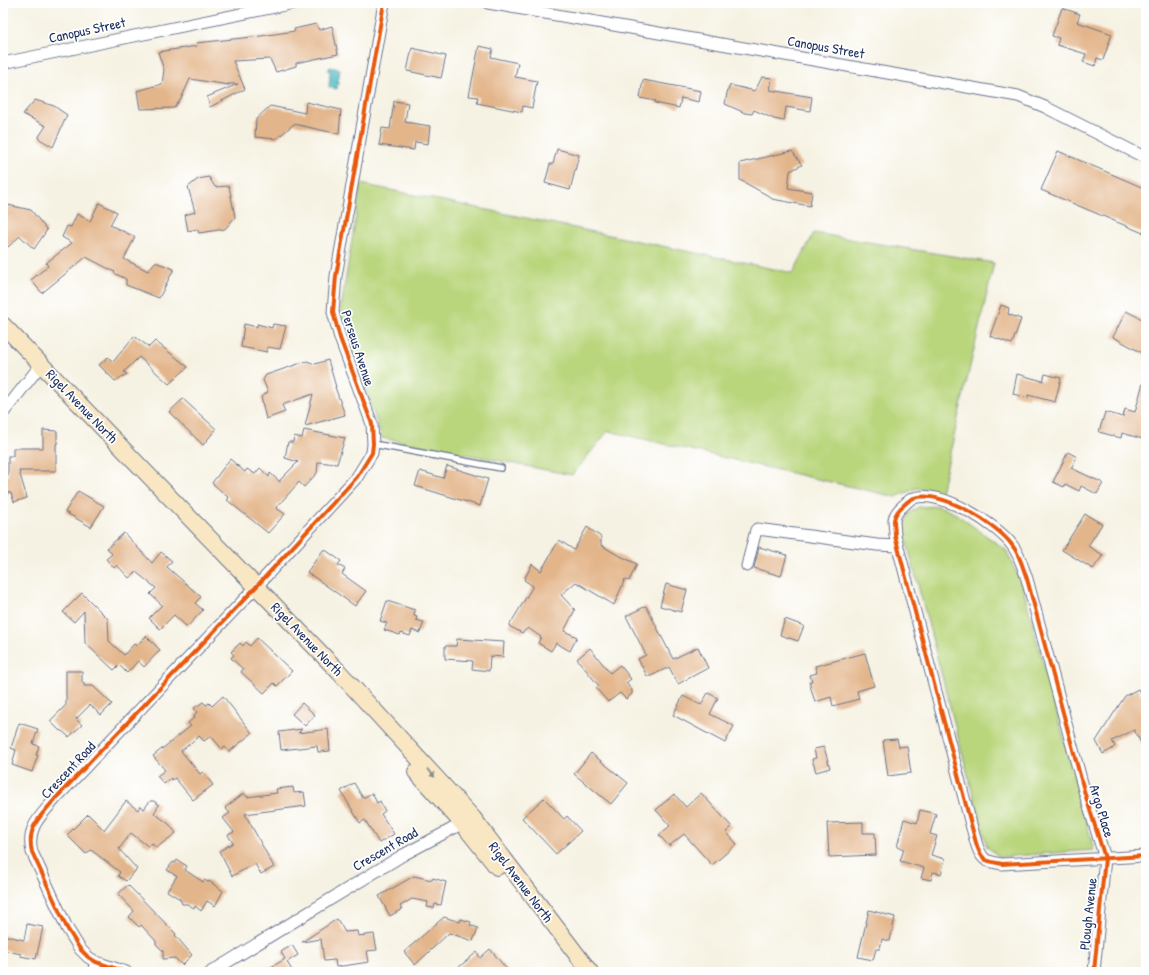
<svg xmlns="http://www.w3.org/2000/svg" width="1149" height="975" viewBox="0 0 1149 975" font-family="'Patrick Hand',sans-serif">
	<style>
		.green { fill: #b9d67d; stroke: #6a826e }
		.water { fill: #4ab9c0; stroke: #32748f }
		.building { fill: #e3b58a }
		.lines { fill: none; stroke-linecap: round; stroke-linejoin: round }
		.lane-casing { stroke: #68738d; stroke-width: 8 }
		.street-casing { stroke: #68738d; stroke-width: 13 }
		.secondary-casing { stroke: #68738d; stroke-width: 18 }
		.lane { stroke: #fff; stroke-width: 5.5 }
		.street { stroke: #fff; stroke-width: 11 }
		.secondary { stroke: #f9e7c3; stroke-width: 16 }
		.cycleway-casing { stroke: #fff; stroke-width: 6 }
		.cycleway { stroke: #e8590c; stroke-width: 4 }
		.oneway { fill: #8a8b90 }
		.labels { text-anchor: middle; stroke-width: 3.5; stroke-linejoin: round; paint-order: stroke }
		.street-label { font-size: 14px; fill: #1b2f5e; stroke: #fff }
	</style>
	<rect width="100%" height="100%" fill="#fff"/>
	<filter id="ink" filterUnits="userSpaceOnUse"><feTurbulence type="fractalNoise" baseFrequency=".025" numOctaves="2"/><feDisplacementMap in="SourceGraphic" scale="8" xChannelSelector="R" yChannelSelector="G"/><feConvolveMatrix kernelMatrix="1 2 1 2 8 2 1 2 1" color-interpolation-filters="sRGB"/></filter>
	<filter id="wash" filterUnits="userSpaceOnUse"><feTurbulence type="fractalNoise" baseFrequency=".012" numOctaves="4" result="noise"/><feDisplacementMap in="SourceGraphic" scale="16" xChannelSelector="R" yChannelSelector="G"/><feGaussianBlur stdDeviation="0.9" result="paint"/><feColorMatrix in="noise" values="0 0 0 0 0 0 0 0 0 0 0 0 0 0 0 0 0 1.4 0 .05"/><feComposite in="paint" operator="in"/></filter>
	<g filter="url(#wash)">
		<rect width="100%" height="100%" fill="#f6f2e3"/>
		<path class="green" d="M361 184 793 273 814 233 994 263 941 492 917 488 896 497 608 431 572 475 382 438 340 314Z
			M939 506 956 514 1006 550 1022 585 1094 850 1000 857 987 847 903 528 909 513 919 507Z"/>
		<path class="water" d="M330 67 340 69 337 89 329 87 330 72 328 70Z"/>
		<g id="blocks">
			<path class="building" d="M1062 8 1080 14 1077 22 1112 34 1103 60 1097 58 1095 66 1083 62 1086 54 1057 45 1059 38 1052 36Z
				M316 24 319 30 332 26 338 54 296 63V66L276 72 270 59 233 61 245 89 210 107 207 97 238 84H228L229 85 190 79 181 99 174 108 140 109 137 91 162 84 164 70 158 52 197 46 196 43 261 36 295 31 294 29Z
				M479 46 493 49 491 57 518 63 515 77 537 81 532 108 523 106 522 112 477 103 478 97 469 96Z
				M412 48 446 56 441 78 407 71Z
				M762 77 772 78 770 90 812 97 810 111 786 107 784 121 774 119 754 110 752 114 745 113 725 104 727 93 730 85 755 91Z
				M643 80 701 91 699 102 681 98 679 108 655 103 656 101 640 98Z
				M35 100 54 106 67 115 53 147 38 138 46 126 23 114Z
				M394 101 408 103 405 122 430 126 428 144 415 142 414 150 379 145 382 128 390 129Z
				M306 102 341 110 339 134 294 124 276 139 255 137 256 119 270 106 305 113Z
				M557 149 579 155 570 190 545 183 550 164H553Z
				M792 151 802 165 790 171 788 188 812 192 810 206 772 199 767 195 740 180V163Z
				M1058 151 1146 189V225L1143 233 1041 190Z
				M209 177 215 187 229 186 235 217 225 229 199 233 197 229 188 231 185 215 195 212 188 187 198 179Z
				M99 203 117 212 110 225 135 237 124 259 148 271 155 262 174 269 159 298 126 285V279L114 273 115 272 86 257 42 293 31 280 48 266 46 263 72 243 62 237 67 226 71 227 77 214 90 221Z
				M3 204 31 210 47 230 34 249 20 236 8 247 3 242Z
				M1001 305 1009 308 1008 314 1021 319 1012 344 990 336Z
				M1126 311 1146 321V355L1113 337Z
				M244 324 257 327V324L272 328 273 324 286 326 280 349 267 347V352L241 347Z
				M134 336 149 347 155 341 188 367 169 384 139 357 124 372 127 374 115 381 99 365 108 357 113 362Z
				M328 360 336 387H335L345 415 305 426 313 394 282 405 285 412 266 419 261 397 268 392 263 380 266 375 307 361 315 364Z
				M1017 374 1043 381 1045 374 1061 378 1055 402 1028 395V398L1013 394Z
				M1143 383 1146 384V440L1122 433 1121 438 1099 432 1105 412 1123 417 1125 409 1135 412Z
				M183 399 216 429 203 445 169 412Z
				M43 430 57 431V444H56V471H19L27 498 14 502 11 493 3 492V476H8V456H13V448H43Z
				M304 430 345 438 337 464 318 462 317 473 304 487 299 482 276 508 285 514 268 533 227 500 229 498 212 483 230 459 245 472 247 469 255 474 260 468 269 477 270 473 280 482V480L298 462 285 458 288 442H293L294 436 302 438Z
				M1068 452 1077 457 1071 468 1103 483 1097 494 1081 486 1079 491 1065 484 1064 487 1053 482Z
				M447 466 488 479 480 506 415 486 420 471 443 478Z
				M78 491 104 506 91 527 65 512Z
				M1085 514 1102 524 1088 546 1103 555 1093 569 1062 550Z
				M587 527 601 537V545L616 554 637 564 629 581 625 579 614 605 576 582 561 595 575 610 564 631 577 637 570 651 556 643 551 651 538 643 541 637 528 628 522 633 509 626 533 586 524 580 532 564 541 571 559 540 574 550Z
				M124 533 152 563 161 552 172 561 167 567 201 597 195 603 203 610 187 627 174 615 160 629 149 618 162 605 150 594 156 588 136 572 129 578 117 565 114 568 106 559 112 554 107 548Z
				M759 547 787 555 781 576 754 568Z
				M324 549 341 561 338 565 345 569 342 574 366 591 355 606 307 572Z
				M666 584 687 590 681 612 660 606Z
				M82 593 108 619 109 641 124 655 134 644 136 646 146 636 160 650 144 667 138 661 127 673 119 665 114 670 85 643 84 611 74 622 63 612Z
				M387 601 415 610 414 616 417 617 416 620 424 622 420 633 412 630 410 636 401 633 400 635 384 630 387 623 380 621Z
				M646 606 673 659 698 647 708 668 678 684 669 667 651 676H647L638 659 646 655 626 616Z
				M785 619 804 626 798 641 780 635Z
				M257 638 292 671 277 686 274 683 264 693 241 672 243 669 231 658 234 655 231 652 240 643 243 646 246 642 250 646Z
				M457 639 504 642 503 657 490 656 489 671 472 669 473 661 445 659V646H456Z
				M590 648 610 673 620 665 631 679 626 683 632 690V694L626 699 620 693 608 702 596 688 599 686 577 659Z
				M865 653 874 686 857 691 859 699 833 706 831 697 815 702 809 682 812 681 810 675 817 673 815 666Z
				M66 671H82V683H84V686H93L112 704 101 715 90 705 76 719 82 725 69 737 61 730 60 731 50 721 66 705Z
				M1138 689 1142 696 1146 699V752L1134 730 1112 741 1115 746 1112 749 1103 754 1096 741 1125 696Z
				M708 693 718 698 710 714 734 726 725 743 673 715 683 696 701 705Z
				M223 696 252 733 229 752 225 747 222 749 211 736 204 741 199 736 181 751 200 774 203 772 213 785 193 800 175 778 172 780 171 778 164 784 157 776 165 770 153 756 191 726 188 723 195 717 194 715 197 712 194 708 203 702 206 705 209 703 212 706Z
				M302 703 315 715 305 726 292 714Z
				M19 723 38 729 33 744 39 746 36 755H38L32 772 12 765 16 750 11 748Z
				M302 729 298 733 328 729 330 751 318 752 317 746 281 750 279 732Z
				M897 739 899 747 907 746 911 773 888 776 883 740Z
				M824 747 830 768 816 772 812 759 816 758 814 749Z
				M591 753 628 783 611 804 574 774Z
				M354 783 363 798 372 793 377 803 380 801 385 811 381 814 394 834 379 843 365 820 360 823 341 791Z
				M293 787 294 793 304 792 306 806 245 814 274 867 261 874 255 864 232 876 219 851 233 843 228 835 234 832 223 818 230 813 225 808 244 793 247 797 277 793 276 789Z
				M701 793 732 827 726 832 737 844 712 865 684 834 669 846 659 835 670 826 656 810 674 794 686 807Z
				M544 798 564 819 567 816 581 831 556 854 522 818Z
				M126 801 138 810 140 806 144 809 150 801H154L159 805 154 813 169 824 176 833 156 848 152 843 149 847 131 833 119 849 137 869 126 881 118 876 120 872 91 850 86 854 67 835 88 814 104 830Z
				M920 810 936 814 930 834 937 836 931 855 945 859 941 874 933 872 931 880 921 878 924 868 900 861 904 849 897 847 904 819 917 823Z
				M863 822V833H875L876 855 829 857 827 823Z
				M177 860 187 866 185 870 203 882 204 880 208 882 209 881 223 891 215 906 207 901 201 911 195 906 194 908 187 904H182L180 899 167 891 177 876 167 870 173 862 175 863Z
				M414 876 432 880 433 878 446 882 441 905 435 904 434 908 427 907 428 902 412 899 400 906 402 909 390 916 379 896Z
				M128 885 176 934 175 935 192 955 182 965 175 958 163 959V951L156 944V941L141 925 139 927 129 917 134 911 118 894Z
				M869 910 895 917 890 941 882 939 880 949H876L873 960 858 957Z
				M444 917 460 922 461 919 471 922 470 925 478 928 473 941 449 933 415 965 404 952Z
				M337 919 345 932 357 931 358 936 374 934 377 950 367 951 369 962 336 967 335 960 324 961 321 939 302 942Z
				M27 924 43 927 36 959 20 956 21 954 3 950V935L24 940Z
				M292 945 298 955 287 962 293 972H263L285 959 281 952Z
				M490 949 509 972H453L477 952 480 958Z"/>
		</g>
	</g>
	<g filter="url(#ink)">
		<use href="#blocks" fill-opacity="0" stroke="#68738d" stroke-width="1"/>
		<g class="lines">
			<defs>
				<path id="lane" d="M373 444 501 468"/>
				<path id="street" d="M488 3 1018 96 1045 107 1146 158
					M3 63 294 3
					M3 413 36 371 42 365
					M747 566 756 530 757 529 877 545 897 546
					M93 972 96 962
					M126 972 96 962 88 957 80 949 67 928 32 852C26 827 41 816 55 799L256 587 357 477 372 453 373 444 372 424 340 338 333 312 336 276 384 3
					M211 972 403 855 467 821
					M1094 972 1105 858 1085 794 1027 579C1023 568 1020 555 1012 545 997 524 940 489 914 498 910 499 906 503 904 505 899 509 895 514 894 520 894 525 895 531 895 536L972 828C975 837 977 854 986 860 991 862 997 863 1002 864L1146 856"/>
				<path id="secondary" d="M3 325 339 672 473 818 590 972
					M416 772 462 823 497 867"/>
			</defs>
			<use href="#lane" class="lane-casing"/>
			<use href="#street" class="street-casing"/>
			<use href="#secondary" class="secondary-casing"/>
			<use href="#lane" class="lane"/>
			<use href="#street" class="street"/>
			<use href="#secondary" class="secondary"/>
			<defs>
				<path id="cycleway" d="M126 972 96 962 88 957 80 949 67 928 32 852C26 827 41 816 55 799L256 587 357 477 372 453 373 444 372 424 340 338 333 312 336 276 384 3
					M1094 972 1105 858 1085 794 1027 579C1023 568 1020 555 1012 545 997 524 940 489 914 498 910 499 906 503 904 505 899 509 895 514 894 520 894 525 895 531 895 536L972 828C975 837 977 854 986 860 991 862 997 863 1002 864L1146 856"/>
			</defs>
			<use href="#cycleway" class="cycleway-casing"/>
			<use href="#cycleway" class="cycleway"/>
		</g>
		<defs><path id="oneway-solid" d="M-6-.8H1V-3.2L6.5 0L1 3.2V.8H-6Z"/></defs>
		<use class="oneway" href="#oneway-solid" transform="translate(431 773) rotate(47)"/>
	</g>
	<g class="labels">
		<g class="street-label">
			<text transform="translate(87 30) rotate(-12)" y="5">Canopus Street</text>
			<text transform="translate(826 47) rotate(10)" y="5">Canopus Street</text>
			<text transform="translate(358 348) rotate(72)" y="5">Perseus Avenue</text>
			<text transform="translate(82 406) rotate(46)" y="5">Rigel Avenue North</text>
			<text transform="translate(307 639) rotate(46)" y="5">Rigel Avenue North</text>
			<text transform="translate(68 770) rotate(-47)" y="5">Crescent Road</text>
			<text transform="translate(1102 811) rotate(73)" y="5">Argo Place</text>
			<text transform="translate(385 849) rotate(-30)" y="5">Crescent Road</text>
			<text transform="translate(521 882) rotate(53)" y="5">Rigel Avenue North</text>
			<text transform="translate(1088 914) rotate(-84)" y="5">Plough Avenue</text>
		</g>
	</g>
	<rect width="1149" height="975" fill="none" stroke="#fff" stroke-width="16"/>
</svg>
